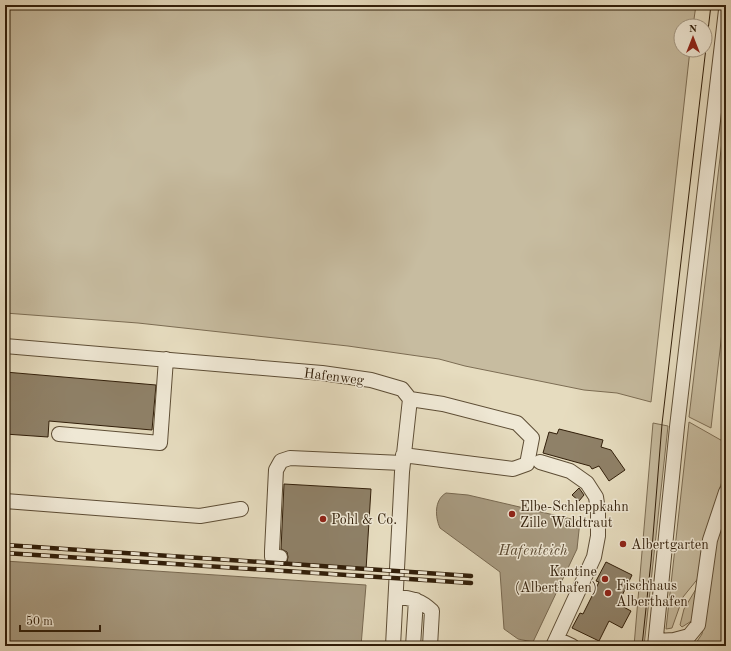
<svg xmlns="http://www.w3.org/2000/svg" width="731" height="651" viewBox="0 0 731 651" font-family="'Old Standard TT',serif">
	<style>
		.green { fill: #c7bca0; stroke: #7c6d54 }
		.water { fill: #a89b81; stroke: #786951 }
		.building { fill: #8f8168; stroke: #311e09 }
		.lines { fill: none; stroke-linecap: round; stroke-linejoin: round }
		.minor-casing { stroke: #5e4e36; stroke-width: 16 }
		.minor { stroke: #efe8d5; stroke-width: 14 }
		.tram { stroke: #311e09; stroke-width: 1 }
		.rail-casing { stroke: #311e09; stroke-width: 4.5 }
		.rail { stroke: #efe8d5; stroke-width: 3; stroke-dasharray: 9; stroke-linecap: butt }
		.poi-dot { fill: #8f2418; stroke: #efe8d5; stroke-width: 1.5 }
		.labels { text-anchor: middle; stroke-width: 3; stroke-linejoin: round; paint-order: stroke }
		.street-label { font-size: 14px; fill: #311e09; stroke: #efe8d5 }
		.poi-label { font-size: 14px; fill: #311e09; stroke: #efe8d5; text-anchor: start }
		.water-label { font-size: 15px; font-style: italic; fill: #5b4a33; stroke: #efe8d5 }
	</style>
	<rect width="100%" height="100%" fill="#e6dcbf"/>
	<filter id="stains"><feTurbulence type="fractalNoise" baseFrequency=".005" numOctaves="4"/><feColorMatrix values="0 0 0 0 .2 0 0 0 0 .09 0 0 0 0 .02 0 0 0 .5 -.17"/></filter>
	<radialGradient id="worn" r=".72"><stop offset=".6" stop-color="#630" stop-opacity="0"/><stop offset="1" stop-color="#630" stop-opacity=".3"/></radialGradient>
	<path class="green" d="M5 5H696L693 26H681V50H690L651 402 617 393 584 390 465 366 439 359 348 346 138 323 5 313Z
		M726 108V315H724L711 428 689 417Z
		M689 422 726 443V469L707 528 700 576 683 597 672 628 666 629Z
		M653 423 668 426 644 646H634Z
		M726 515V646H694L702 634 718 533Z
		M699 584 693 620 682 627 680 625 684 609Z"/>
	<path class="water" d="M446 493 468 495 580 521 577 549 533 642 518 639 504 629 500 572 440 528C435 517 434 500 446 493Z
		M5 561 366 585 361 646H5Z"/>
	<path class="building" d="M5 372 156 385 152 430 49 421 48 437 5 434Z
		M559 429 603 440 601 447 611 450 625 470 609 481 599 466 592 469 590 466 543 453 549 432 557 434Z
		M284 484 371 489 366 570 280 565 287 562 288 557 287 552 281 549Z
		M579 488 584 495 579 501 572 495Z
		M606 562 632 575 618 604 631 611 622 628 609 621 599 641 572 628 580 613 583 614 599 582 596 581Z"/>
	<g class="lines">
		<defs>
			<path id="minor" d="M5 346 322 373 371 380 402 389 410 399 402 472 393 646
				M59 434 160 443 166 359
				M403 455 513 469 527 464 532 438 517 423 443 404 410 399
				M540 462 570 471 587 483 596 497 598 511V536L594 557 553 646
				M5 501 200 516 241 509
				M280 557H272V551L276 470 281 461 290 458 402 463
				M396 597C411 598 421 600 432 611L430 646
				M557 639 572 646
				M656 641 674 640 689 636 698 625 710 540 726 492
				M413 646 416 600
				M655 646 677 427 726 10"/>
		</defs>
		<use href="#minor" class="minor-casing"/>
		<use href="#minor" class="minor"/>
		<path class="tram" d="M642 646 651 561 662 424 711 5"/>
		<defs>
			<path id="rail" d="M5 545 471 576
				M5 553 471 583"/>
		</defs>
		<use href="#rail" class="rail-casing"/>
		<use href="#rail" class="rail"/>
	</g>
	<g class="poi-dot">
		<circle cx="512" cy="514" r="4"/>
		<circle cx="323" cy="519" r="4"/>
		<circle cx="623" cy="544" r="4"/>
		<circle cx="605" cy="579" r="4"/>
		<circle cx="608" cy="593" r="4"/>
	</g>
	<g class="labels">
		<g class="street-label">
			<text transform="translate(334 376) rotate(7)" y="5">Hafenweg</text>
		</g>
		<g class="poi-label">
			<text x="520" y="511">Elbe-Schleppkahn<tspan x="520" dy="16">Zille Waldtraut</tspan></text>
			<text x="331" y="524">Pohl &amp; Co.</text>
			<text x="631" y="549">Albertgarten</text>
			<text x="597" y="576" text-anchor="end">Kantine<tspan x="597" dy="16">(Alberthafen)</tspan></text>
			<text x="616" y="590">Fischhaus<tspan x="616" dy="16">Alberthafen</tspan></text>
		</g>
		<g class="water-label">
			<text x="533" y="555">Hafenteich</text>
		</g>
	</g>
	<rect width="731" height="651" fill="none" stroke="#e6dcbf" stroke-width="20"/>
	<rect x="6" y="6" width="719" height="639" fill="none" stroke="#311e09" stroke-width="2"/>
	<rect x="10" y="10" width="711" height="631" fill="none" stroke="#311e09"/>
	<g transform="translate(693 38)"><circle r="19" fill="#efe8d5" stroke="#a39783"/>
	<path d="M0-3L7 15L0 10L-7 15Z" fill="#8f2418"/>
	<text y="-6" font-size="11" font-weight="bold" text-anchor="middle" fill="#311e09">N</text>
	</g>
	<path d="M20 625v6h80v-6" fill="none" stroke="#311e09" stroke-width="2"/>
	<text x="26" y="625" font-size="12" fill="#311e09" stroke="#efe8d5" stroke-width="3" paint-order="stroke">50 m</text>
	<rect width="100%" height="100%" filter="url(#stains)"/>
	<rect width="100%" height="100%" fill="url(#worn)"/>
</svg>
